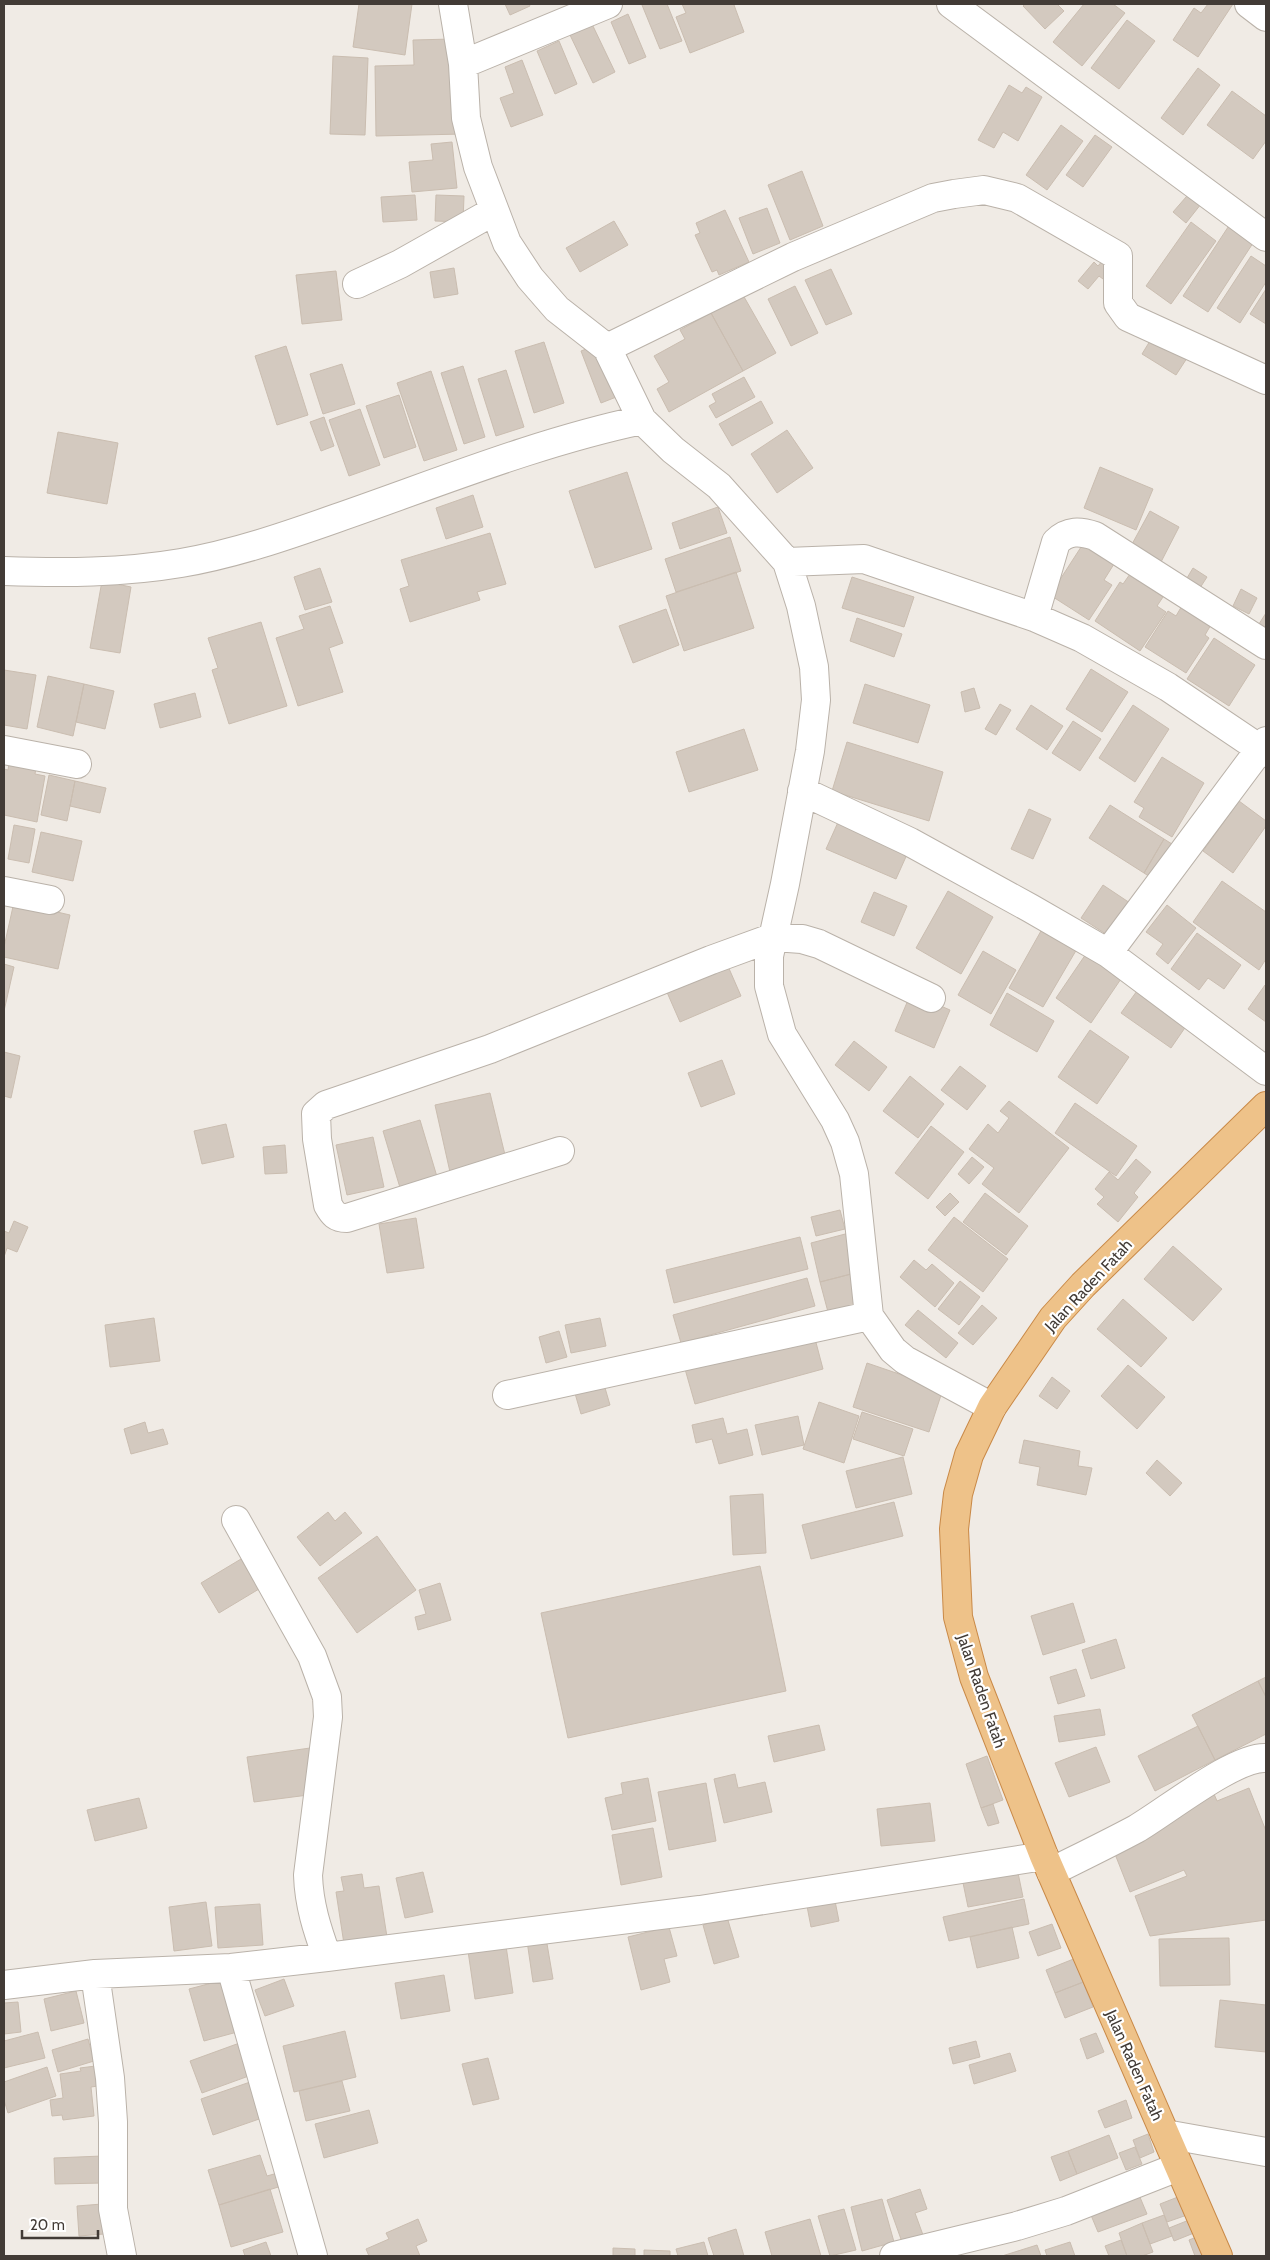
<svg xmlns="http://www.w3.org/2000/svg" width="1270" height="2260" viewBox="0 0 1270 2260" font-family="Cabin,sans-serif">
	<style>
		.building { fill: #d3c9bf; stroke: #cabdb0 }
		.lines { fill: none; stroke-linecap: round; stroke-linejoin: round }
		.minor-casing { stroke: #bab2a9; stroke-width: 30 }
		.trunk-casing { stroke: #c98947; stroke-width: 30 }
		.minor { stroke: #fff; stroke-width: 28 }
		.trunk { stroke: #eec289; stroke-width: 28 }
		.labels { text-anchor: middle; stroke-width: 4.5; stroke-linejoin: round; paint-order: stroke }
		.street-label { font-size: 16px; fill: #423b36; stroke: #fff }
	</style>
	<rect width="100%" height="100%" fill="#f0ebe5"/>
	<path class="building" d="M359 4H412L405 55 353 47Z
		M505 4H529L530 6 510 15Z
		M645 4H667L682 41 660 49 642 5Z
		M682 4H736L734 5 744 32 690 53 676 17 686 13Z
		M1025 4H1057L1064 11 1045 29 1023 6Z
		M1084 4H1113L1125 13 1082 66 1053 42Z
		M1208 4H1233L1198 57 1173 40 1194 8 1201 13Z
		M628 14 646 57 629 64 611 22Z
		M1127 20 1155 41 1119 89 1091 68Z
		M592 24 615 72 593 83 570 35Z
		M452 39 463 134 376 136 375 66 414 65 413 40Z
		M559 41 577 84 555 94 537 51Z
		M333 56 368 58 365 135 330 134Z
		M522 60 543 115 511 127 500 98 514 93 505 67Z
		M1198 68 1220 85 1183 135 1161 118Z
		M1009 85 1022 93 1026 87 1042 97 1018 141 1003 132 994 148 978 140Z
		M1232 91 1266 116V141L1253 159 1207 125Z
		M1061 125 1083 141 1047 190 1026 175Z
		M1095 135 1112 147 1083 187 1066 175Z
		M452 142 457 188 412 192 409 162 433 160 431 144Z
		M802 171 823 226 790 240 768 185Z
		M1193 189 1205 199 1186 223 1173 212Z
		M415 195 417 220 383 222 381 197Z
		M436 195 464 196 463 222 435 221Z
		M767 208 780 243 753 254 739 218Z
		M725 210 749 262 719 275 717 270 712 272 695 235 700 233 696 223Z
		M614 221 628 245 580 272 566 248Z
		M1232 221 1257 237 1208 312 1183 296Z
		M1191 222 1216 241 1171 304 1146 286Z
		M1251 256 1266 266V282L1240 323 1217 308Z
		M1103 260 1112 268 1103 279 1099 276 1088 289 1078 281 1094 262 1098 266Z
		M454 268 458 294 434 298 430 272Z
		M831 269 852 314 826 325 805 280Z
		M336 271 342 320 302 324 296 275Z
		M795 286 818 333 791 346 768 299Z
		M1266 289V324L1250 314Z
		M743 295 776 353 743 371 711 313Z
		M711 313 743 371 669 412 657 389 669 382 654 356 685 339 680 330Z
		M1153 336 1191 352 1176 375 1142 354Z
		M544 342 564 403 534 413 515 351Z
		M599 344 624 394 601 403 581 351Z
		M286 346 308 415 277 425 255 356Z
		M342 364 355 404 323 414 310 374Z
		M463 366 485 437 464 444 441 373Z
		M506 370 524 427 496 436 478 379Z
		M431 371 457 450 424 461 397 383Z
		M744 377 755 397 716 418 709 406 716 402 712 394Z
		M399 395 416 447 384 458 366 406Z
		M761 401 773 423 732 446 719 424Z
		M360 409 380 465 349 476 329 420Z
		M324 417 334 446 321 451 310 422Z
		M787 430 813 468 777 493 751 454Z
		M58 432 118 443 107 504 47 493Z
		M1100 467 1153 489 1136 530 1084 508Z
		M627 472 652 549 595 568 569 491Z
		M473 495 483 527 446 539 436 508Z
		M718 507 727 533 680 549 672 523Z
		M1150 511 1179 527 1161 562 1131 546Z
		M490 533 506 584 477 592 480 600 410 622 400 589 409 586 401 560Z
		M730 537 741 571 676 592 665 559Z
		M1083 544 1114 564 1104 580 1112 585 1089 620 1050 595Z
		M320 568 332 602 305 610 294 577Z
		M1193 568 1207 577 1198 591 1184 583Z
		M736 572 754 628 684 651 666 596Z
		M1130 574 1163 597 1157 606 1166 612 1140 651 1095 621 1120 582 1123 584Z
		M852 577 914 597 904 627 842 608Z
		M102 581 131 587 120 653 90 648Z
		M1241 589 1257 598 1249 614 1233 606Z
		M1183 604 1212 623 1205 635 1209 638 1186 673 1145 647 1168 611 1176 616Z
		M330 606 343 643 329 648 343 692 298 706 276 638 304 629 299 616Z
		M666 609 679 645 633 663 619 626Z
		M1266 613V633L1257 627Z
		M857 618 902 634 894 657 850 641Z
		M261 622 287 706 229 724 212 670 218 668 208 638Z
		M1214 638 1255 665 1229 706 1187 679Z
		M1091 669 1128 692 1102 732 1066 709Z
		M4 670 36 675 27 729 4 725Z
		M48 676 84 684 73 736 37 727Z
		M84 684 114 691 105 729 76 722Z
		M865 684 930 705 918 743 853 723Z
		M974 688 980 708 965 712 961 692Z
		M195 693 201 717 160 728 154 704Z
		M1000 704 1011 710 996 735 985 729Z
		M1031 705 1063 726 1047 750 1016 729Z
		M1133 705 1169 729 1135 782 1099 758Z
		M1073 721 1101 739 1080 771 1052 753Z
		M744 729 758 770 689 792 676 752Z
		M847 742 943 772 929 821 832 791Z
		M10 757 37 762 35 774 45 776 37 822 4 815V769L8 770Z
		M1162 757 1204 783 1172 837 1139 817 1144 808 1134 802Z
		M49 775 75 781 67 821 41 815Z
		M75 781 106 788 100 813 70 806Z
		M1239 801 1266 821V826L1233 873 1203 851Z
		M1110 805 1164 839 1144 873 1089 838Z
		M1029 809 1051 819 1033 859 1011 849Z
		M839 820 909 850 896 879 826 849Z
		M14 825 35 829 29 863 8 859Z
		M41 832 82 841 73 881 32 872Z
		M1164 839 1180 849 1159 883 1144 873Z
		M1222 881 1266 912V959L1259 970 1193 922Z
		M1103 885 1133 905 1112 938 1081 918Z
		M948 891 993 917 961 974 916 948Z
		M874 892 907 906 894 936 861 922Z
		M14 902 70 915 58 969 4 957V947Z
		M1167 905 1196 928 1168 964 1156 954 1163 944 1146 932Z
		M1046 922 1081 942 1043 1007 1009 988Z
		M1197 933 1241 965 1224 989 1208 978 1199 990 1171 969Z
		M1090 948 1125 973 1091 1023 1056 998Z
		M983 951 1016 970 991 1014 958 995Z
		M4 964 14 967 4 1011Z
		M727 964 741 996 680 1022 666 990Z
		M1142 984 1191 1019 1171 1048 1121 1013Z
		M1265 985 1266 986V1022L1248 1009Z
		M911 993 950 1010 934 1048 895 1031Z
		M1007 993 1054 1021 1037 1052 990 1025Z
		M1090 1030 1129 1057 1097 1104 1058 1077Z
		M854 1041 887 1067 869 1091 835 1065Z
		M4 1052 20 1056 11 1098 4 1096Z
		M722 1060 735 1094 701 1107 688 1073Z
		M960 1066 986 1086 967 1110 941 1090Z
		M910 1076 944 1104 918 1138 883 1111Z
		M490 1093 506 1159 450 1172 435 1105Z
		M1009 1101 1069 1148 1019 1213 982 1184 994 1168 969 1149 988 1124 998 1133 1009 1118 1000 1111Z
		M1075 1103 1137 1146 1116 1176 1055 1133Z
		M420 1120 438 1180 401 1191 383 1131Z
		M226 1124 234 1157 202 1164 194 1131Z
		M931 1126 964 1152 928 1199 895 1173Z
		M373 1137 384 1187 347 1195 336 1145Z
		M285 1145 287 1173 265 1174 263 1147Z
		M972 1157 984 1167 969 1184 958 1174Z
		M1136 1159 1151 1172 1134 1193 1138 1197 1118 1222 1097 1204 1104 1197 1095 1189 1109 1172 1118 1180Z
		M950 1193 959 1202 945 1216 936 1207Z
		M985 1193 1028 1226 1006 1255 963 1222Z
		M840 1210 845 1229 816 1236 811 1217Z
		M954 1217 1008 1259 983 1292 928 1250Z
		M416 1218 424 1268 387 1273 379 1224Z
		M14 1221 28 1227 17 1252 7 1248 4 1257V1231L9 1233Z
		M849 1233 859 1272 820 1282 811 1243Z
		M800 1237 808 1269 674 1303 666 1270Z
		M1173 1246 1222 1289 1193 1321 1144 1279Z
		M914 1260 926 1270 932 1264 954 1283 935 1307 900 1277Z
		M859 1272 867 1302 828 1312 820 1282Z
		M807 1278 815 1306 681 1343 673 1315Z
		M960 1281 980 1297 959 1325 938 1309Z
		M1123 1299 1167 1338 1141 1367 1097 1329Z
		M982 1305 997 1318 973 1345 958 1333Z
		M918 1310 958 1343 946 1358 905 1325Z
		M154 1318 160 1361 110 1367 105 1325Z
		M600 1318 606 1346 571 1353 565 1325Z
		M559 1331 567 1357 546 1363 539 1337Z
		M814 1335 823 1369 695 1404 685 1369Z
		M867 1363 943 1389 929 1432 853 1407Z
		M1128 1365 1165 1397 1137 1429 1101 1396Z
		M1052 1377 1070 1391 1057 1409 1039 1396Z
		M603 1381 610 1405 581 1414 574 1390Z
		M819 1402 859 1416 844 1463 803 1449Z
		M862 1412 913 1429 904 1456 853 1439Z
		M798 1416 804 1445 762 1455 755 1425Z
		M723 1418 727 1434 747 1429 753 1455 719 1464 712 1439 696 1443 692 1425Z
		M145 1422 148 1433 163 1429 168 1444 131 1454 124 1429Z
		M1024 1440 1080 1451 1078 1466 1092 1468 1086 1495 1037 1485 1040 1467 1019 1463Z
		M903 1457 912 1494 856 1508 846 1471Z
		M1157 1460 1182 1483 1170 1496 1146 1473Z
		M763 1494 766 1553 733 1555 730 1496Z
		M894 1502 903 1536 811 1559 802 1525Z
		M328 1512 335 1521 345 1512 362 1533 320 1566 297 1537Z
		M377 1536 416 1590 357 1633 318 1578Z
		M241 1559 259 1589 219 1613 201 1583Z
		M760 1566 786 1691 568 1738 541 1613Z
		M440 1583 451 1620 418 1630 415 1617 426 1614 419 1590Z
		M1073 1603 1085 1642 1043 1655 1031 1616Z
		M1116 1639 1125 1668 1091 1679 1082 1650Z
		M1076 1669 1085 1696 1058 1704 1050 1677Z
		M1266 1677V1697L1258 1681Z
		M1258 1681 1266 1697V1734L1215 1760 1192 1715Z
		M1100 1709 1105 1735 1059 1742 1054 1716Z
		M819 1725 825 1750 774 1762 768 1736Z
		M1198 1726 1215 1760 1155 1791 1138 1756Z
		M1096 1747 1110 1782 1069 1797 1055 1763Z
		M310 1748 316 1794 254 1802 247 1757Z
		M987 1756 1003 1800 981 1808 966 1764Z
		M735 1774 738 1788 765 1782 772 1812 724 1823 714 1779Z
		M648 1778 656 1821 612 1830 605 1798 623 1794 621 1783Z
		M706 1783 716 1841 669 1850 658 1792Z
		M1211 1787 1217 1801 1249 1788 1266 1831V1920L1150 1936 1135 1896 1187 1876 1184 1870 1130 1892 1111 1844Z
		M139 1798 147 1828 95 1841 87 1810Z
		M930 1803 935 1841 881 1846 877 1809Z
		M993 1804 999 1823 988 1826 981 1808Z
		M653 1828 662 1877 621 1885 612 1835Z
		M1017 1868 1023 1897 968 1907 962 1878Z
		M423 1872 433 1912 405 1918 396 1878Z
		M362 1874 364 1888 379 1886 387 1937 344 1944 336 1892 344 1891 341 1877Z
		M834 1896 839 1921 811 1927 806 1901Z
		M1024 1899 1029 1924 949 1941 943 1917Z
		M206 1902 212 1946 174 1951 169 1907Z
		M260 1904 263 1945 218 1948 215 1907Z
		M727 1917 739 1957 714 1964 703 1925Z
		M667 1920 677 1956 664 1959 670 1982 641 1990 628 1937 656 1930 655 1923Z
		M1052 1924 1061 1948 1038 1956 1029 1932Z
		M1012 1927 1019 1958 977 1968 970 1937Z
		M546 1938 553 1979 533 1982 527 1941Z
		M1229 1938 1230 1985 1160 1986 1159 1939Z
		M506 1946 513 1993 475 1999 468 1951Z
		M1081 1956 1089 1980 1055 1993 1046 1970Z
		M444 1975 450 2011 401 2019 395 1983Z
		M227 1979 241 2031 204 2041 189 1989Z
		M284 1979 294 2006 265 2016 255 1990Z
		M1083 1982 1093 2007 1065 2018 1055 1993Z
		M76 1991 84 2023 51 2031 44 1999Z
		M1220 2000 1266 2005V2052L1215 2047Z
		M18 2002 21 2032 4 2034V2003Z
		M345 2031 356 2077 294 2092 283 2046Z
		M38 2032 45 2058 4 2068V2041Z
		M1096 2033 1104 2052 1087 2059 1080 2039Z
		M88 2039 94 2061 58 2072 52 2050Z
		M245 2041 257 2073 202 2093 190 2061Z
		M976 2041 980 2057 953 2064 949 2048Z
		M1010 2053 1016 2071 974 2084 969 2065Z
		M488 2058 499 2099 473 2105 462 2064Z
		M103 2065 105 2085 91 2087 94 2116 63 2120 62 2115 52 2116 50 2100 63 2098 60 2074 81 2071 80 2068Z
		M47 2067 56 2096 8 2113 4 2100V2082Z
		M253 2081 265 2117 213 2135 201 2099Z
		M342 2081 350 2111 306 2121 299 2091Z
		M1126 2100 1132 2118 1105 2128 1098 2111Z
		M369 2110 378 2143 324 2158 315 2124Z
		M1148 2134 1154 2152 1140 2158 1133 2140Z
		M1109 2135 1118 2158 1077 2174 1068 2151Z
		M1135 2147 1142 2164 1126 2170 1119 2153Z
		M1068 2151 1077 2174 1060 2181 1051 2157Z
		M260 2155 267 2176 281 2172 285 2185 219 2205 208 2170Z
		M102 2156 103 2183 55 2184 54 2158Z
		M270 2189 283 2232 231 2247 219 2205Z
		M920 2189 927 2209 915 2213 923 2235 902 2242 887 2200Z
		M1137 2190 1147 2214 1098 2232 1088 2208Z
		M1183 2195 1190 2214 1167 2222 1160 2204Z
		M882 2199 894 2242 862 2251 851 2207Z
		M102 2204 104 2234 79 2236 77 2206Z
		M844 2209 856 2250 830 2256 818 2216Z
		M1164 2215 1172 2236 1150 2244 1142 2223Z
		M1194 2218 1199 2231 1174 2241 1169 2228Z
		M418 2219 427 2241 416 2246 420 2256H369L366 2249 389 2239 386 2233Z
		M810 2219 821 2256H772L765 2232Z
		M1142 2223 1153 2252 1142 2256H1127L1119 2233Z
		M736 2229 744 2256H714L708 2238Z
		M1204 2234 1213 2256H1195L1189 2240Z
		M1121 2240 1127 2256H1109L1105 2246Z
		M266 2242 271 2256H245L243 2250Z
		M704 2242 708 2256H678L676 2249Z
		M1070 2242 1075 2256H1047L1045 2250Z
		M1037 2245 1041 2256H1002Z
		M613 2248 635 2249V2256H613Z
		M644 2250 670 2251V2256H644Z"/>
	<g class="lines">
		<defs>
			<path id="minor" d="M453 4 463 64
				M608 4 463 64 466 118 478 167 507 243 530 278 557 309 607 348 642 420
				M951 4 1266 237
				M1249 4 1266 17
				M357 284 400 264 494 211
				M607 348 793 257 933 198 954 194 984 190 1017 198 1118 256V303L1128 317 1266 380
				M787 562 864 559 1034 617 1082 638 1168 687 1266 753
				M4 571C63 573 122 573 181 563 234 554 286 536 337 518 438 483 538 442 642 420L673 450 719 486 787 562 801 606 814 667 816 700 810 751 785 884 769 956V986L782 1034 835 1120 845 1142 854 1174 869 1316 893 1350 905 1360 992 1407
				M1034 617 1056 542C1068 530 1080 531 1095 536L1266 645
				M4 750 77 764
				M802 791 910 842 1030 908 1108 953 1266 1071
				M4 891 50 900
				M1108 953 1266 741
				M560 1151 347 1218C336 1218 333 1214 328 1205L317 1139 316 1114 326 1105 490 1049 711 960 774 937 802 939 819 944 931 998
				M507 1395 869 1316
				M236 1520 312 1656 327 1697 328 1717 308 1875C309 1905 317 1929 327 1957
				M1051 1872C1079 1858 1108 1844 1136 1829 1167 1811 1235 1756 1266 1758
				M231 1968 313 2256
				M95 1974 110 2078 113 2122V2209L122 2256
				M4 1985 95 1974 231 1968 327 1957 700 1910 1044 1856
				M1165 2134 1266 2152
				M894 2256 1017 2226 1066 2211 1178 2167"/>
			<path id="trunk" d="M1218 2256 1044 1856 974 1677 958 1617 954 1529 958 1494 969 1455 992 1407 1053 1318 1083 1285 1266 1106"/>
		</defs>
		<use href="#minor" class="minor-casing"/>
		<use href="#trunk" class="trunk-casing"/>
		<use href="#minor" class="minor"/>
		<use href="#trunk" class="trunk"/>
	</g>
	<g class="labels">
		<g class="street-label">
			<text transform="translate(1088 1285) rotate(-47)" y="6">Jalan Raden Fatah</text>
			<text transform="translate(982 1691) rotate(71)" y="6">Jalan Raden Fatah</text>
			<text transform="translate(1135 2065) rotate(66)" y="6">Jalan Raden Fatah</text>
		</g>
	</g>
	<rect width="1270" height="2260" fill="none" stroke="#423b36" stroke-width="10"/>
	<path d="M22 2230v8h76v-8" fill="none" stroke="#423b36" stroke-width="2.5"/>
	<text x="30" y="2230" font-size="15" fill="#423b36" stroke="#ffffff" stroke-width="4" paint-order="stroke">20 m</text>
</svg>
